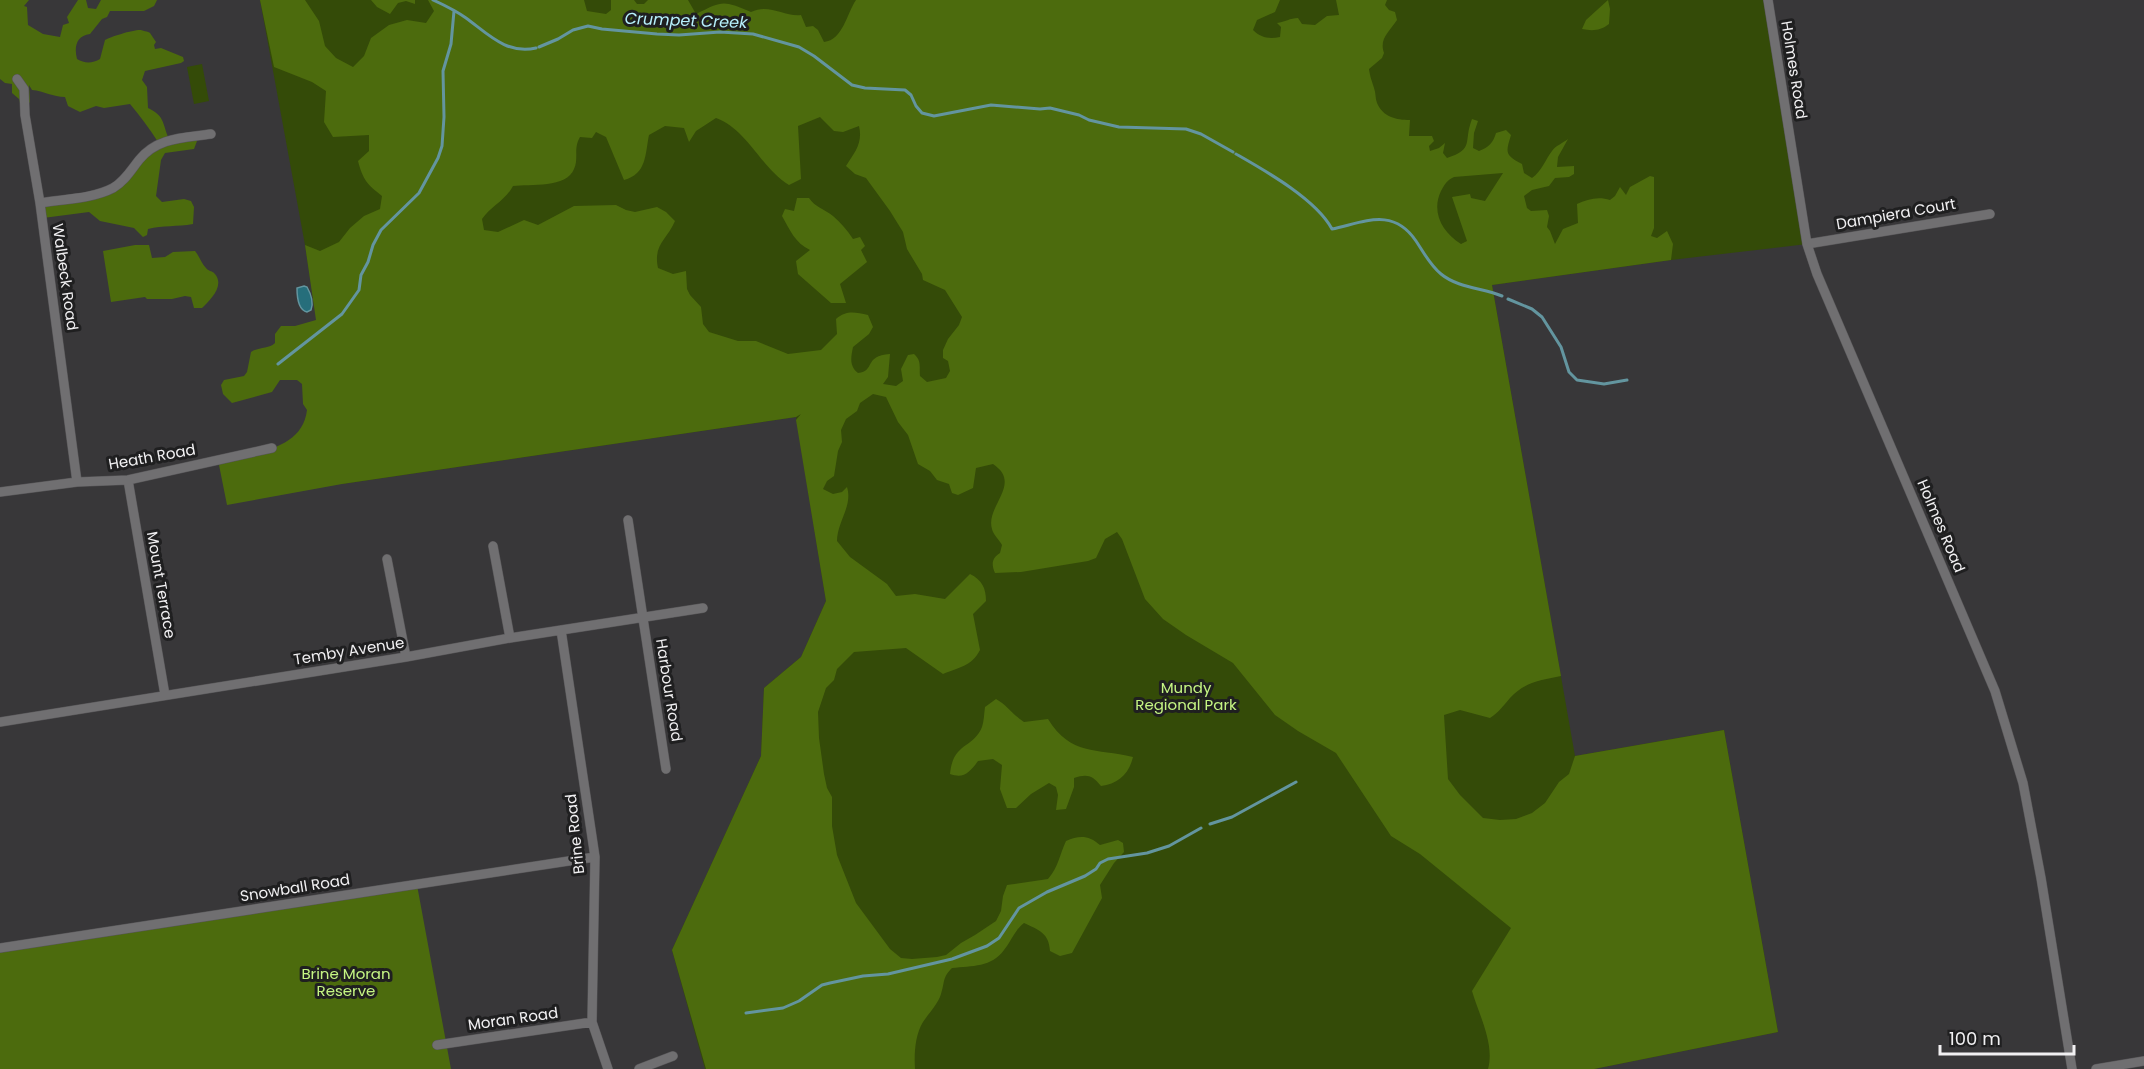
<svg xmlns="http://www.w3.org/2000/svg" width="2144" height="1069" viewBox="0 0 2144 1069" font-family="Poppins,sans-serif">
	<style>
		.green { fill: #344b08 }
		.forest { fill: #4c6b0d; fill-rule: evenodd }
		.water { fill: #266e7b; stroke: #63959f; stroke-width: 1.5 }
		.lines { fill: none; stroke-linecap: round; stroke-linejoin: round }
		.stream { stroke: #63959f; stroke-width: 3 }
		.minor-casing { stroke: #565557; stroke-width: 10 }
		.minor { stroke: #706f71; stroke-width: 9 }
		.labels { text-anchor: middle; stroke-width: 6; stroke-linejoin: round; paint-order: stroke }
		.street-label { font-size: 15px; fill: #f1f0f2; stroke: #1f1f20 }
		.park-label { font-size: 15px; fill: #c5f583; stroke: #1f1f20 }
		.water-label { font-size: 16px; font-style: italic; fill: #b6f0fc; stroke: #1f1f20 }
	</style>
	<rect width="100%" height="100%" fill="#383739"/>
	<path class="green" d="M260 0H1768L1807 244 1671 260 1492 285 1575 756 1724 730 1778 1032 1594 1069H705L672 950 761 756 764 688 801 657 826 601 796 417 342 484 305 245Z
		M202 64 209 101 194 104 187 67Z"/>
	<path class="forest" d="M0 0H29L24 6 27 7 28 25 43 34 60 37 63 25 69 23 67 17 78 0H86L88 8 96 9 101 0H157L154 6 144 11H110L107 17 102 19 90 34C76 36 74 47 77 59 85 64 93 63 100 59L105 40C110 37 132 30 140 30 141 30 149 32 150 33L156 42 154 45 155 49 161 48 183 57 184 61 181 63 145 71 142 80 147 87 148 108C165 116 162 123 169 139L158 142C149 128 140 116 130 104L104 108 96 106 80 112 68 106 65 97C53 97 44 91 32 90L29 85 30 102 28 104 20 103 19 99 12 93V84L5 83 0 79Z
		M260 0H305L319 21 325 46 336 58 353 67 364 56 371 38 389 25 407 20 426 23 434 11 428 0H584L587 11 606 14 611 10V0H634L637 4H644L648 0H688L696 14C723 1 722 0 751 12 769 3 784 17 801 15L806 27 813 26 818 30 824 42C843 40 847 13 856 0H1280L1275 12 1257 20 1253 30C1261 38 1269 39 1280 37L1281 27 1277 23C1285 22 1290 18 1298 18L1302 24 1315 25 1327 16 1339 15 1336 0H1387L1385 5 1389 10 1395 12 1397 20C1389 32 1379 39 1384 53L1382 58 1369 69C1370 77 1372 81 1374 88 1376 93 1375 98 1377 103 1383 117 1396 120 1410 120L1409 136H1432L1434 141 1429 146 1430 151 1439 148 1445 143 1443 153 1447 158C1475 149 1463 142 1472 119L1478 121 1474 133 1473 148 1479 151C1489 147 1493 143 1496 133L1506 130 1511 135C1506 152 1504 155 1522 164L1524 173 1532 178C1542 171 1545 160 1552 151 1555 146 1563 143 1568 139L1558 157 1557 167 1574 166V174L1569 177 1555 178 1549 186 1532 190 1524 196 1527 208 1531 211 1547 210 1549 216 1547 227 1550 231 1555 244 1563 229 1578 223 1577 204C1587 199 1599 196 1610 200L1615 196 1620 187 1626 195 1630 187 1650 176 1654 177V228L1651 236 1657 238 1667 231 1673 244 1671 260 1492 285 1561 676C1542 680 1524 682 1510 698 1503 706 1499 712 1490 718L1460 710 1444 715 1448 779 1460 795 1483 818 1500 820 1516 819 1532 813 1545 803 1559 782 1569 774 1575 756 1724 730 1778 1032 1594 1069H1488C1495 1044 1479 1015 1472 991L1511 928 1420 854 1391 836 1336 753 1298 731 1275 715 1233 663 1186 635 1163 619 1145 599 1122 539 1117 532 1105 539 1096 558 1088 561 1021 572 995 573C991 564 992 558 1000 553L1002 545C999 540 993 534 992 529 985 506 1023 484 993 464L976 468 973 488 958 495 952 493 949 484 937 480 930 471 918 464 908 435 898 422 886 397 873 394 860 403 857 411 846 419 841 430 842 442 838 451 834 476 827 481 823 489 833 494 842 492 847 487C853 506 837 522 837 541L850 557 887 584 896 596 915 594 945 599 970 574C982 580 986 588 986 601L973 614 980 650C971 667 959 667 943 674L906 648 854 652 837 669 834 680 826 688 818 712 819 738 824 774 827 788 832 797V826L837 855 856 903 890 949 901 958 912 959 937 957 946 955 961 943 975 935 996 921 1001 911 1003 896 1007 885 1048 879C1059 866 1059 856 1066 841 1079 835 1089 835 1100 845L1118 840 1123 843 1124 852 1114 863 1100 885 1102 898 1072 953 1060 956 1050 951C1049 933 1039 930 1024 923 1014 931 1012 940 1004 950 992 967 972 966 952 968 942 978 945 982 941 994 938 1004 929 1013 923 1022 915 1035 914 1054 915 1069H706L672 950 761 756 764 688 801 657 826 601 796 420 801 414 796 417 342 484 227 505 218 460C250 453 302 452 307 410L303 404 302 384 297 380H280L272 392 232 403 223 394 221 385 224 380 244 376 247 372 251 352C258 347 269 349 275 343V334L281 326H295L316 320 305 245 320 251 339 242 350 228 364 216 380 209 382 196C367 184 363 180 358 161L369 151V135L333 137 324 122 326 91 312 82 274 67ZM820 117 834 131 843 132 859 126C863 143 855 152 846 166L855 174 866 178 890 211 903 232 907 249 922 274 923 280 945 290 962 317 959 325 948 339 943 350V358L948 361 950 371 946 378 927 382 920 376C919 367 922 361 914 354L908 355 901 369 903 381 896 386 883 384 888 377 890 354C863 356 876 371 858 373 849 366 851 357 853 347L869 334 873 327 868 315C855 312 846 310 836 319L837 334 821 350 788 354 756 341H738L709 332 703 324 701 307 690 295 687 289 686 271 673 274 658 268C653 244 667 240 675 221L666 212 657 207 635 212 626 210 616 205 574 206 538 225 524 220 498 232 484 230 482 219C491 206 505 201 513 186 530 184 567 188 574 169 579 158 573 149 580 137L592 138 596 132 606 137 624 180C647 174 645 154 649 135L665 126 684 128 689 142 696 131 716 118C747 129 761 168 789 185L801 179 798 126ZM1503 173 1485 201 1471 198 1470 194 1452 197 1467 241 1461 244C1442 232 1431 212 1441 191 1445 184 1447 180 1454 177Z
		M371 0H415V4L406 1 398 3 390 14 377 7Z
		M1608 0 1610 9 1609 24C1600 31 1592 31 1582 29L1586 20Z
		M196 137 197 141 194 149 165 153 161 160 156 196 162 202 184 199 191 201 194 207 193 224C177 227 163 225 148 229L147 235 143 237 134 228 100 221 89 212 43 218 41 204 114 190 149 151Z
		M797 198H809C815 207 824 209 833 216 841 223 847 230 853 239L860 237 865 246 861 250 867 262 840 284 846 303H831L798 274 796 261 810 250C795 243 790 230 782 216L785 209 794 211Z
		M135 245H149L152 258 165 257 173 252 195 251C200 257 201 263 206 268 208 271 212 271 214 273 226 285 210 300 202 308H194L191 297 185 296 172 299H147L145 297 111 302 103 251Z
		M996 699C1007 705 1013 715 1024 722L1048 719C1071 756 1096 748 1133 757 1129 774 1118 784 1101 786 1092 775 1087 774 1074 778V787L1066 809 1056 810 1058 795 1056 787 1049 783 1031 794 1016 808H1007L1000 789 1002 765 993 759 978 761C970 772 964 779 950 774 953 742 973 749 982 727 984 721 984 714 985 707Z
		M417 885 451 1069H0V948Z"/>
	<path class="water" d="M304 286 307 287C311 294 314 302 311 310L307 312C298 310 297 297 297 288Z"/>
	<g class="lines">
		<path class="stream" d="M433 0C444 5 456 11 466 18 488 34 507 55 536 48
			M539 47 558 39 573 30 588 26 602 29 657 34 679 35 720 32 753 34 799 47 814 56 852 85 865 88 905 90 911 95 916 106 922 113 934 116 991 105 1040 109 1050 108 1079 115 1089 120 1119 127 1186 129 1201 134 1233 152
			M1236 154C1264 170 1316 199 1332 229 1365 222 1393 207 1416 241 1424 253 1430 265 1441 274 1458 288 1483 288 1502 296
			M1508 299 1532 309 1542 317 1561 347 1569 372 1577 380 1604 384 1627 380
			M278 364 342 314 359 290 361 275 368 262 373 245 381 230 419 193 438 158 442 146 444 117 443 71 451 44 454 11
			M1210 824 1232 817 1296 782
			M746 1013 783 1008 799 1001 822 985 830 983 863 976 888 974 952 959 987 946 999 938 1019 908 1047 892 1085 876 1096 869 1100 863 1108 859 1147 853 1169 846 1201 828"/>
		<defs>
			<path id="minor" d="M1768 0 1807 244 1817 274 1995 691 2023 783 2041 878 2072 1069
				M17 79 24 89 25 115 40 203 77 482
				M40 203C63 199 92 199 113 188 125 181 131 170 139 160 157 137 184 138 211 134
				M1807 244 1990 214
				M128 480 165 695
				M0 492 77 482 128 480 272 448
				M628 520 666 769
				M493 546 510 638
				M387 559 406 657
				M561 630 595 857 592 1022 608 1069
				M0 722 406 657 510 638 703 608
				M0 948 595 857
				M437 1045 592 1022
				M639 1069 673 1056
				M2096 1069 2144 1061"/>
		</defs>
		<use href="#minor" class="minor-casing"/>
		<use href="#minor" class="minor"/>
	</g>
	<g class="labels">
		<g class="street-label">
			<text transform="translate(1794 70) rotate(81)" y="5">Holmes Road</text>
			<text transform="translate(1896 214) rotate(-10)" y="5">Dampiera Court</text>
			<text transform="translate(65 277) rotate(82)" y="5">Walbeck Road</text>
			<text transform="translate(152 457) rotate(-10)" y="5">Heath Road</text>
			<text transform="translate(1941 526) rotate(67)" y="5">Holmes Road</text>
			<text transform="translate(161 585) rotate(80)" y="5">Mount Terrace</text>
			<text transform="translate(349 651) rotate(-9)" y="5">Temby Avenue</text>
			<text transform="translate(669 690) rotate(81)" y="5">Harbour Road</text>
			<text transform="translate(575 834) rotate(-96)" y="5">Brine Road</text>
			<text transform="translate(295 888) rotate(-9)" y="5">Snowball Road</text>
			<text transform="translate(513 1019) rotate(-8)" y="5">Moran Road</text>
		</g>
		<g class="park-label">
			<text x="1186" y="693">Mundy<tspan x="1186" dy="17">Regional Park</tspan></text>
			<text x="346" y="979">Brine Moran<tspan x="346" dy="17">Reserve</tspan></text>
		</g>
		<g class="water-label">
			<text transform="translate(686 20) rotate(2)" y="6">Crumpet Creek</text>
		</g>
	</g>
	<path d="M1940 1045v9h134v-9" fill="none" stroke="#f1f0f2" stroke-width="3"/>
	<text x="1949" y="1045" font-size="18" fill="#f1f0f2" stroke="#1f1f20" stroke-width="4.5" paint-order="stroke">100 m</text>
</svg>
